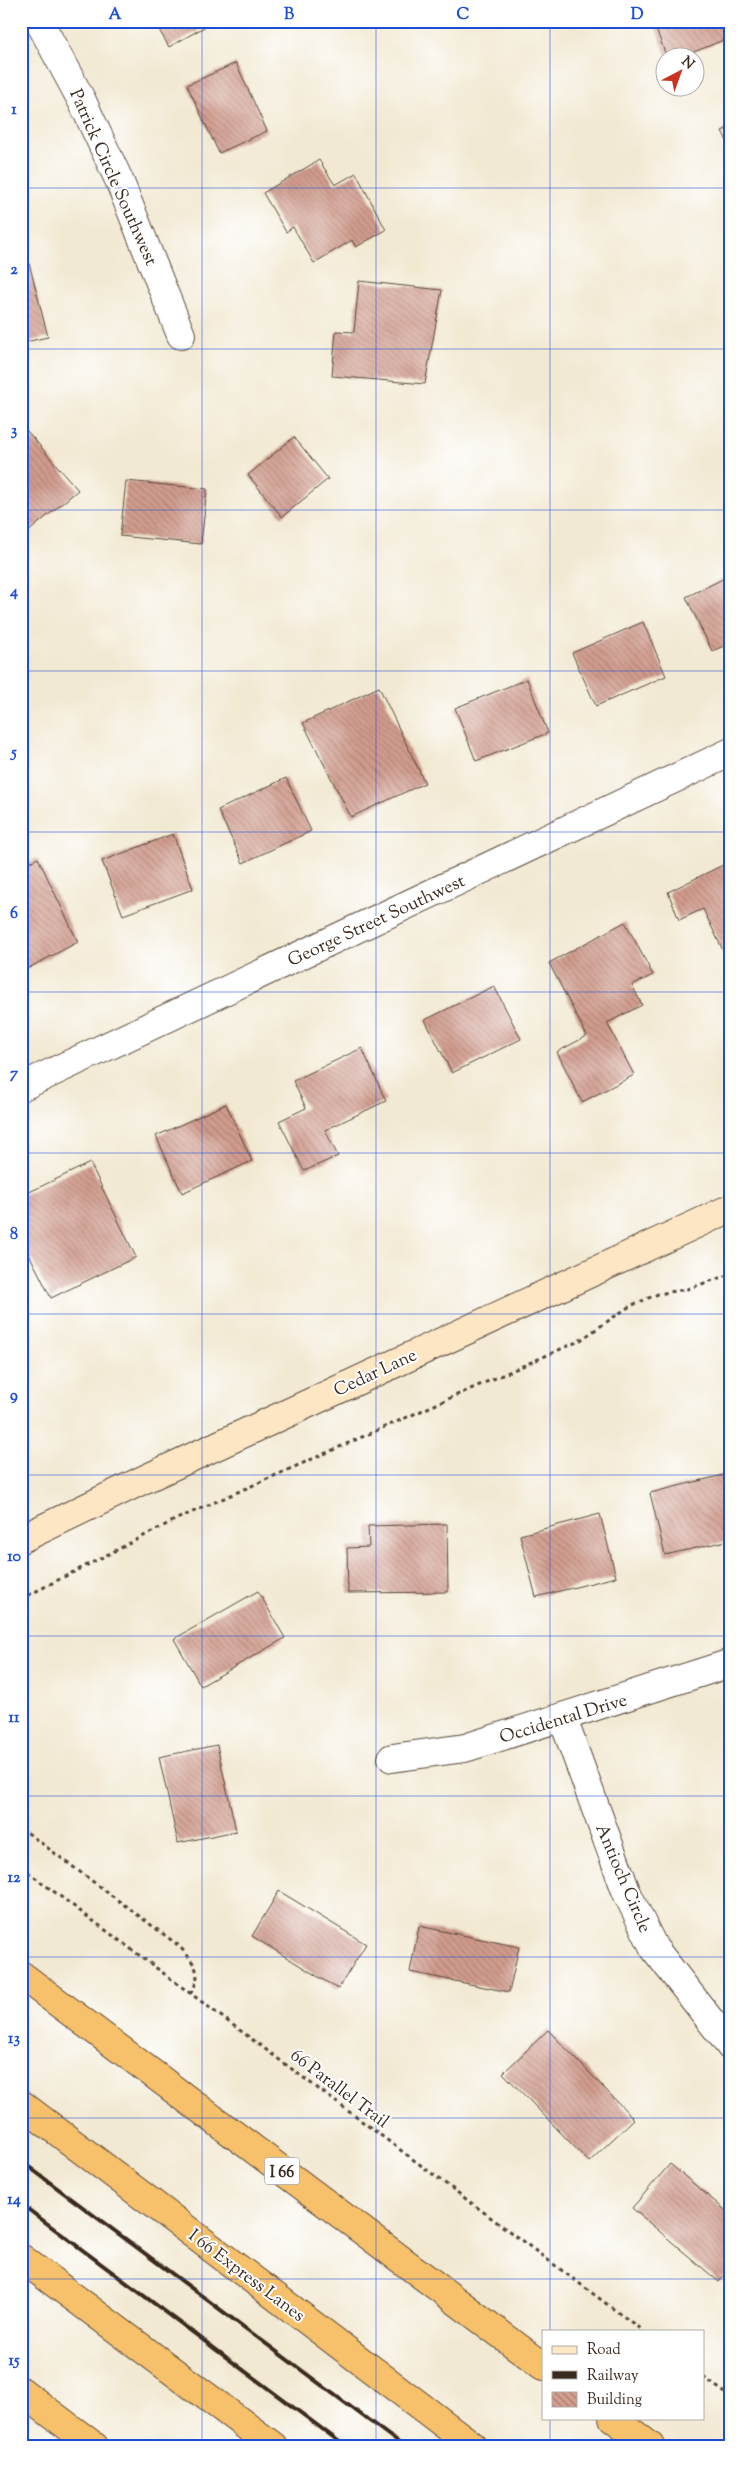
<svg xmlns="http://www.w3.org/2000/svg" width="752" height="2467" viewBox="0 0 752 2467" font-family="'Sorts Mill Goudy',serif">
	<style>
		.building { fill: url(#building-back-hatch) }
		.lines { fill: none; stroke-linecap: round; stroke-linejoin: round }
		.minor-casing { stroke: #564739; stroke-width: 30 }
		.secondary-casing { stroke: #564739; stroke-width: 30 }
		.motorway-casing { stroke: #564739; stroke-width: 30 }
		.path { stroke: #564739; stroke-width: 3; stroke-dasharray: 4 4; stroke-linecap: butt }
		.minor { stroke: #fff; stroke-width: 28 }
		.secondary { stroke: #fce6c4; stroke-width: 28 }
		.motorway { stroke: #f7c06b; stroke-width: 28 }
		.rail { stroke: #3b2a1e; stroke-width: 4 }
		.grid { fill: none; stroke: #1d4ed8; stroke-width: 1; stroke-opacity: 0.55 }
		.labels { text-anchor: middle; stroke-width: 4; stroke-linejoin: round; paint-order: stroke }
		.shield { fill: #fff; stroke: #766a62; stroke-width: 1 }
		.shield-label { font-size: 16px; font-weight: bold; fill: #3b2a1e }
		.street-label { font-size: 18px; fill: #3b2a1e; stroke: #fff }
		.neatline { fill: none; stroke: #1d4ed8; stroke-width: 2 }
		.grid-label { font-size: 16px; text-anchor: middle; font-weight: bold; fill: #1d4ed8 }
	</style>
	<defs>
		<pattern id="building-back-hatch" width="6" height="6" patternUnits="userSpaceOnUse" patternTransform="scale(1.25)"><rect width="6" height="6" fill="#d19c8e"/><path d="M-1 5l2 2M0 0l6 6M5-1l2 2" fill="none" stroke="#ab7f73"/></pattern>
	</defs>
	<rect width="100%" height="100%" fill="#fff"/>
	<filter id="ink" filterUnits="userSpaceOnUse"><feTurbulence type="fractalNoise" baseFrequency=".02" numOctaves="2"/><feDisplacementMap in="SourceGraphic" scale="10" xChannelSelector="R" yChannelSelector="G"/><feConvolveMatrix kernelMatrix="1 2 1 2 8 2 1 2 1" color-interpolation-filters="sRGB"/></filter>
	<filter id="wash" filterUnits="userSpaceOnUse"><feTurbulence type="fractalNoise" baseFrequency=".0096" numOctaves="4" result="noise"/><feDisplacementMap in="SourceGraphic" scale="20" xChannelSelector="R" yChannelSelector="G"/><feGaussianBlur stdDeviation="1.12" result="paint"/><feColorMatrix in="noise" values="0 0 0 0 0 0 0 0 0 0 0 0 0 0 0 0 0 1.4 0 .05"/><feComposite in="paint" operator="in"/></filter>
	<g filter="url(#wash)">
		<rect width="100%" height="100%" fill="#f2e9d3"/>
		<g id="blocks">
			<path class="building" d="M154 21H215L169 47Z
				M653 21H731V37L679 58H667Z
				M236 63 267 131 219 153 187 85Z
				M731 127V149L722 131Z
				M319 160 335 185 356 173 386 230 356 247 352 240 314 263 293 227 286 232 263 193Z
				M29 263 48 337 21 343V265Z
				M359 281 442 290 425 384 332 376 336 331 354 332Z
				M21 424 78 490 21 538Z
				M294 437 328 479 282 517 248 475Z
				M126 481 207 489 201 544 120 536Z
				M731 575V643L712 651 686 597Z
				M643 622 666 676 596 706 572 653Z
				M527 679 548 733 476 761 455 708Z
				M379 687 425 783 351 817 303 723Z
				M286 778 311 831 243 863 218 810Z
				M173 834 193 889 123 915 102 861Z
				M38 858 78 942 21 972V866Z
				M731 861V967L703 909 679 920 668 892Z
				M625 922 653 975 632 985 642 1005 607 1023 634 1075 582 1102 557 1052 587 1036 549 963Z
				M494 986 521 1039 452 1073 425 1020Z
				M362 1048 386 1101 325 1130 338 1156 304 1171 279 1121 306 1108 293 1081Z
				M226 1104 252 1161 182 1193 156 1136Z
				M90 1163 136 1257 51 1298 21 1238V1196Z
				M727 1474 731 1491V1540L665 1555 650 1493Z
				M600 1514 616 1577 536 1597 520 1535Z
				M447 1524 448 1592 348 1593 347 1548 369 1547 368 1526Z
				M258 1591 285 1638 201 1686 174 1639Z
				M217 1745 236 1831 178 1843 159 1757Z
				M279 1891 366 1944 338 1989 252 1936Z
				M419 1926 519 1947 509 1992 410 1972Z
				M548 2030 634 2119 589 2162 503 2073Z
				M670 2164 731 2215V2268L719 2282 632 2208Z"/>
		</g>
	</g>
	<g filter="url(#ink)">
		<use href="#blocks" fill-opacity="0" stroke="#564739" stroke-width="1"/>
		<g class="lines">
			<defs>
				<path id="minor" d="M39 21 82 101 119 180 181 335
					M21 1087 731 752
					M563 1719 626 1891 654 1948 731 2047
					M392 1758 465 1748 731 1663"/>
				<path id="secondary" d="M21 1539 145 1479 731 1208"/>
				<path id="motorway" d="M21 1975 543 2366
					M21 2104 473 2446
					M21 2258 273 2446
					M21 2391 94 2446
					M613 2418 650 2446"/>
			</defs>
			<use href="#minor" class="minor-casing"/>
			<use href="#secondary" class="secondary-casing"/>
			<use href="#motorway" class="motorway-casing"/>
			<path class="path" d="M21 1599 179 1518 579 1341 630 1306 658 1294 687 1289 731 1274
				M21 1828 178 1945C193 1961 205 1973 190 1994
				M21 1867 643 2331
				M703 2377 731 2397"/>
			<use href="#minor" class="minor"/>
			<use href="#secondary" class="secondary"/>
			<use href="#motorway" class="motorway"/>
			<path class="rail" d="M21 2161 403 2446
				M21 2204 345 2446"/>
		</g>
	</g>
	<path class="grid" d="M202 21V2446M376 21V2446M550 21V2331M21 188H731M21 349H731M21 510H731M21 671H731M21 832H731M21 992H731M21 1153H731M21 1314H731M21 1475H731M21 1636H731M21 1796H731M21 1957H731M21 2118H731M21 2279H731M550 2418V2446"/>
	<g class="labels">
		<rect class="shield" x="264.5" y="2157.5" width="35" height="27" rx="4"/>
		<g class="shield-label">
			<text x="282" y="2177">I 66</text>
		</g>
		<g class="street-label">
			<text transform="translate(114 177) rotate(66)" y="6">Patrick Circle Southwest</text>
			<text transform="translate(376 920) rotate(-25)" y="6">George Street Southwest</text>
			<text transform="translate(375 1372) rotate(-25)" y="6">Cedar Lane</text>
			<text transform="translate(563 1718) rotate(-17)" y="6">Occidental Drive</text>
			<text transform="translate(624 1878) rotate(67)" y="6">Antioch Circle</text>
			<text transform="translate(340 2088) rotate(37)" y="6">66 Parallel Trail</text>
			<text transform="translate(247 2275) rotate(37)" y="6">I 66 Express Lanes</text>
		</g>
	</g>
	<rect width="752" height="2467" fill="none" stroke="#fff" stroke-width="55"/>
	<rect x="542" y="2330" width="162" height="90" fill="#ffffff" stroke="#b1aaa5"/>
	<rect x="552" y="2346" width="25" height="8" fill="#fce6c4" stroke="#b1aaa5"/>
	<text x="587" y="2354" font-size="15" fill="#3b2a1e">Road</text>
	<rect x="552" y="2371" width="25" height="8" fill="#3b2a1e" stroke="#b1aaa5"/>
	<text x="587" y="2380" font-size="15" fill="#3b2a1e">Railway</text>
	<rect x="552" y="2392" width="25" height="15" fill="url(#building-back-hatch)" stroke="#b1aaa5"/>
	<text x="587" y="2404" font-size="15" fill="#3b2a1e">Building</text>
	<g transform="translate(680 72) rotate(41)"><circle r="24" fill="#ffffff" stroke="#b1aaa5"/>
	<path d="M0-4L9 19L0 12L-9 19Z" fill="#c8321e"/>
	<text y="-8" font-size="14" font-weight="bold" text-anchor="middle" fill="#3b2a1e">N</text>
	</g>
	<rect x="28" y="28" width="696" height="2412" class="neatline"/>
	<g class="grid-label">
		<text x="115" y="19">A</text>
		<text x="289" y="19">B</text>
		<text x="463" y="19">C</text>
		<text x="637" y="19">D</text>
		<text x="14" y="114">1</text>
		<text x="14" y="274">2</text>
		<text x="14" y="435">3</text>
		<text x="14" y="596">4</text>
		<text x="14" y="757">5</text>
		<text x="14" y="918">6</text>
		<text x="14" y="1078">7</text>
		<text x="14" y="1239">8</text>
		<text x="14" y="1400">9</text>
		<text x="14" y="1561">10</text>
		<text x="14" y="1722">11</text>
		<text x="14" y="1882">12</text>
		<text x="14" y="2043">13</text>
		<text x="14" y="2204">14</text>
		<text x="14" y="2365">15</text>
	</g>
</svg>
